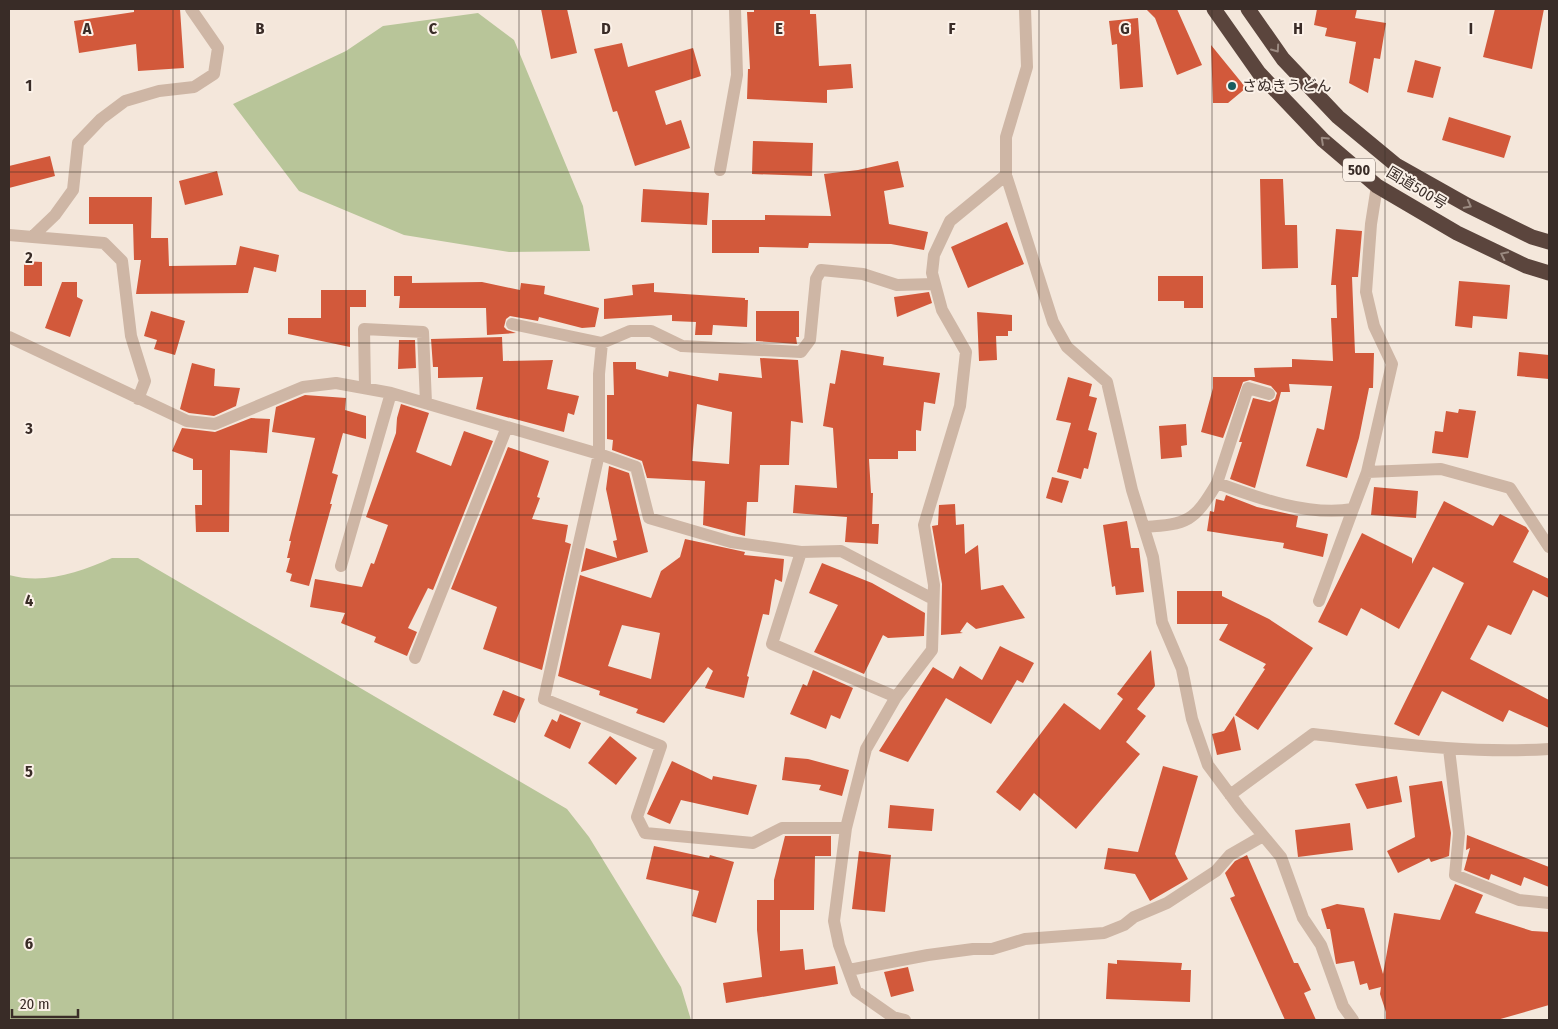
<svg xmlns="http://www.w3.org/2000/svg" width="1558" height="1029" viewBox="0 0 1558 1029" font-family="'Fira Sans Condensed','Noto Sans JP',sans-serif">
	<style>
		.green { fill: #b8c599 }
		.building { fill: #d2593b; fill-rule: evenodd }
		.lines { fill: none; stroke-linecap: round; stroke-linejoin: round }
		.street { stroke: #ceb6a5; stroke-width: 12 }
		.highway { stroke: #5b453d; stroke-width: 15 }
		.oneway { stroke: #9b8a81 }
		.grid { fill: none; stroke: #392c27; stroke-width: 1; stroke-opacity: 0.55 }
		.poi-dot { fill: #185d5f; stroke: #fbf1e8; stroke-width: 2 }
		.labels { text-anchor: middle; stroke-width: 4; stroke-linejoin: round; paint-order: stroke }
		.shield { fill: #fbf1e8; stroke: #736761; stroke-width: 1 }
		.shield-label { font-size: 14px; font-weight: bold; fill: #392c27 }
		.poi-label { font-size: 15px; fill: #392c27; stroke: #fbf1e8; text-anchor: start }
		.street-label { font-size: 15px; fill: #392c27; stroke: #fbf1e8 }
		.grid-label { font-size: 16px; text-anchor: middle; font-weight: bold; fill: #392c27; stroke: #fbf1e8; stroke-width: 4; stroke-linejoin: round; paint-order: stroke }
	</style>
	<rect width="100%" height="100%" fill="#f4e7db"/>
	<path class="green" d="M478 13 514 40 583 206 590 251 509 252 404 235 299 191 233 104 346 51 383 26Z
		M112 558H138L567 809 589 837 681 987 691 1020H9V575C45 585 79 572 112 558Z"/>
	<path class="building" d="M134 9H180L184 68 138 71 136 44 79 53 74 21 134 12Z
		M541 9H567L577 53 551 59Z
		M754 9H810V14H816L819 66 851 64 853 88 827 90V103L747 99 748 69H750L747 12H754Z
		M1146 9H1177L1202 65 1177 75 1155 18Z
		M1317 9H1357L1355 18 1386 23 1380 59 1374 58 1368 93 1349 83 1356 42 1325 36 1327 28 1314 25Z
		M1495 9H1544L1532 69 1483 57Z
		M1138 18 1143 87 1120 89 1117 44 1112 45 1109 21Z
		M622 43 628 67 693 48 701 76 655 91 666 125 681 120 690 148 635 166 617 111 613 112 594 49Z
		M1211 45 1246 88 1228 103H1213Z
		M1415 60 1441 67 1433 98 1407 92Z
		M1449 117 1511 136 1504 158 1442 140Z
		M753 141 813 143 812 176 752 174Z
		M50 156 55 176 9 188V166Z
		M898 161 904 187 884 191 889 224 928 232 924 250 891 244 809 243 808 248 759 247V253H712V220H765V215L831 216 824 174 858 170Z
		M217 171 223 195 185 205 179 181Z
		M1260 179H1283L1285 225H1297L1298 268 1262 269Z
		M643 189 709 193 707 225 641 222Z
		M89 197H152L151 238H168L169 266 236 265 240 246 279 255 276 272 254 267 248 293 136 294 141 260H134L133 224H89Z
		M1007 222 1024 264 968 288 951 247Z
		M1336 229 1362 231 1358 277H1352L1355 353H1374L1373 388H1369L1359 438 1347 478 1306 466 1317 428 1324 430 1332 386 1289 384 1290 392H1281L1255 488 1230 479 1242 442H1239L1253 398 1270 402 1275 399 1277 393 1271 386 1250 380 1243 382 1223 438 1201 432 1213 388V377H1255L1254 368 1292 367V359L1333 361 1331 318H1337L1336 285H1331Z
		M24 261 42 262V286H24Z
		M394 276H412V283L482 282 520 290 521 283 545 286 544 294 599 308 595 327 582 328 539 317 538 321 510 316 506 319 504 327 507 330 516 333 487 335 486 308H399L400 296H394Z
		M1158 276H1203V308H1184V301H1158Z
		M1459 281 1510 285 1507 319 1473 316 1472 328 1455 326Z
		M62 282H77V297L83 300 70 337 45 328Z
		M654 283V292L745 298V300H748L747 327 713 325 712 335H695L696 322 672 321V315L604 319V299L633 295 632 285Z
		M321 290H366V307H350V347L288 334V318H321Z
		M929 292 932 303 897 317 894 297Z
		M151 311 185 321 175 355 154 349 157 340 144 336Z
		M756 311H799V337H796L797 344 756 341Z
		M977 312 1012 315V331H1008V336H996L997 360 979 361Z
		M502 337 503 361 553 360 547 389 579 396 574 415 568 413 564 432 476 409 483 377 438 378V367H433L431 339Z
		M399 340H415L416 368 398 369Z
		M841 350 884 357 883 365 940 373 935 404 924 402 921 431 916 430V451H898V459H869L871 493H873L872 524H879L878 544 845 542 847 517 793 513 795 485 837 488 833 428 823 426 830 383 835 384Z
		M1519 352 1549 355V379L1517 376Z
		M760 358 798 360 803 423 791 421 789 465H760L758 502H747L745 536 703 525 705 481 647 478 642 461 612 450 613 440 607 439V395H614L613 362H636V369L668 377 669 371 718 381 719 373 762 378ZM697 404 732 412 729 464 692 461Z
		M192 363 215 369 214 386 240 388 236 406 214 416 189 413 180 409Z
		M1068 377 1092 384 1089 396 1097 398 1088 430 1097 433 1088 469 1084 468 1081 479 1057 472 1071 423 1056 420Z
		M305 395 346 398 345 410 366 416V439L343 433 332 473 338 475 330 504H332L309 586 290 581 292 574 286 572 290 558H287L291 541H289L315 438 272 432 276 407Z
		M401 404 429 413 416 452 451 466 464 431 493 441 433 590 428 588 408 628 417 632 407 656 374 642 376 637 341 623 345 613 310 607 315 579 362 587 371 563 374 564 388 525 366 517 396 433 397 418Z
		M1459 409 1476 411 1468 458 1432 453 1435 431 1443 432 1446 411 1458 413Z
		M251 418 270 419 267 453 230 450 229 532H196L195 505H202V470H193V459L172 451 182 428 215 432Z
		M1186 424 1187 445 1181 446 1182 457 1161 459 1159 426Z
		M508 447 549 461 537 497 540 498 532 519 568 525 565 542 571 544 542 670 483 649 497 607 451 589Z
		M609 466 629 473 648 552 581 572 586 548 617 558 613 541 617 540 606 489Z
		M1052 477 1069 481 1062 503 1046 498Z
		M1374 487 1418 491 1416 518 1371 515Z
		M1226 495 1257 507 1298 516 1296 527 1328 534 1323 557 1283 548 1284 543 1207 531 1210 511 1214 512 1216 499 1224 501Z
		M1444 501 1493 526 1500 514 1526 527 1529 531 1513 562 1549 579V598L1533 590 1511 635 1488 625 1470 659 1549 700V728L1509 710 1503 722 1442 691 1419 736 1394 724 1464 583 1433 567 1399 629 1361 608 1347 636 1318 622 1362 533 1412 558V564Z
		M955 504 956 525 964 524 965 554 978 545 981 590 1003 585 1025 618 976 629 967 622 960 632 963 633 941 635 942 584 932 526 938 525 939 505Z
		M1127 521 1131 548H1139L1144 592 1116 595 1115 586 1112 587 1103 525Z
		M685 539 745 552 744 555 784 559 782 582 775 579 769 615 763 614 747 676 749 677 744 698 705 688 713 671 708 667 664 723 636 713 638 709 599 695 600 691 558 676 580 575 651 598 661 571 680 557ZM622 625 660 633 651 679 608 666Z
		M822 563 872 583 925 613 924 636 888 638 883 635 864 674 814 652 838 605 809 593Z
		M1177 591H1222V596L1269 619 1313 648 1258 730 1235 715 1265 669 1263 668 1266 664 1219 640 1228 624H1177Z
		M1000 646 1034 663 1023 683 1017 680 991 724 946 698 908 762 879 751 933 667 953 679 960 666 982 680Z
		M1151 650 1155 686 1137 709 1146 716 1126 742 1140 754 1076 829 1034 793 1020 811 996 792 1064 703 1100 730 1123 699 1117 694Z
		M813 670 853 688 840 719 831 715 826 729 790 714 803 684 807 686Z
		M503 690 525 699 515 723 493 715Z
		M560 714 581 723 570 749 544 736 552 719 557 722Z
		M1234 716 1241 750 1217 755 1212 734 1224 731Z
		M610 736 637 758 616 785 588 763Z
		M785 757 808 759 849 770 842 796 819 790 821 785 782 780Z
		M672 761 712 780 713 776 757 785 748 815 681 800 670 824 647 814Z
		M1163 766 1198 776 1175 854 1188 879 1150 901 1135 874 1104 869 1108 848 1138 852Z
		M1397 776 1402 802 1367 809 1355 784Z
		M1442 781 1451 833 1449 856 1431 862 1429 858 1398 873 1387 851 1415 837 1409 786Z
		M890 805 934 809 932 831 888 828Z
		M1350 823 1353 850 1298 857 1295 830Z
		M1467 835 1549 867V887L1524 877 1521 886 1491 874 1489 880 1464 870 1470 848 1466 850Z
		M785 836H831V856H815L814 910H780V951L803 949 805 970 835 966 838 984 726 1003 723 983 762 977 757 930V900H774V880Z
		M654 846 709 858 710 855 734 862 716 923 692 916 699 891 646 879Z
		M859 851 891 855 885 912 852 909Z
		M1247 855 1294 963H1298L1311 990 1304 993 1316 1020H1285L1230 898 1235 896 1225 873 1235 861Z
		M1455 884 1483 895 1475 913 1532 931 1549 932V1005L1497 1020H1386V1012L1380 994 1381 987 1369 990 1367 983 1360 985 1354 961 1336 964 1330 929H1327L1321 909 1337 904 1364 908 1383 974 1394 913 1440 920Z
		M1117 960 1182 963 1181 970H1191L1190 1002 1106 999 1108 963 1117 964Z
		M908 967 914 991 891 997 884 972Z"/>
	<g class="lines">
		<path class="street" d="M720 170 737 75 735 9
			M1006 175 1053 322 1067 347 1107 382 1132 490 1153 557 1162 622 1182 669 1192 719 1208 765 1240 808 1281 857 1303 918 1321 945 1343 1006 1353 1020
			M9 235 104 243 122 261 131 336 145 381 138 399
			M32 237 55 215 73 190 78 143 101 119 125 101 159 91 194 87 214 74 218 48 191 9
			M512 324 602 343
			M9 337 187 421 215 424 303 387 336 383 391 393 599 454 636 467 649 518 731 542 801 552 841 551 933 599
			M365 388 364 329 423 332 426 403
			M1367 472 1441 469 1510 488 1549 547
			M1217 483 1248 388 1269 394
			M1144 527C1188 524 1194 522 1217 483 1258 498 1310 517 1353 509L1367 472 1392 364 1374 326 1366 292 1371 224 1377 186
			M801 552 772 644 896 697
			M341 566 391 393
			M1319 601 1353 509
			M415 658 507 427
			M1449 749 1459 833 1455 875 1519 900 1549 903
			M1230 795 1313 734C1393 743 1468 754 1549 749
			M846 828H782L753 843 645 833 637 817 661 746 544 699 599 454V374L602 343 630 331H651L682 346 801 352 810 340 816 279 821 270 863 274 897 285 935 284
			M849 970 928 955 973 949H992L1025 939 1104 933 1124 925 1134 917 1167 903 1216 871 1230 855 1263 836
			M905 1020 893 1017 856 991 839 945 834 921 846 828 866 749 896 697 932 650 934 585 924 525 960 406 966 352 942 310 932 273 934 255 950 221 1006 175V137L1027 67 1025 9"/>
		<path class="highway" d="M1214 9 1259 73 1323 140 1377 186 1457 233 1526 266 1549 273
			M1248 9 1283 59 1338 117 1396 165 1467 205 1532 237 1549 242"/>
	</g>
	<defs><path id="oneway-chevron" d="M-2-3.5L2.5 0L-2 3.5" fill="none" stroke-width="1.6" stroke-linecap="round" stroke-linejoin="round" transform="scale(1.25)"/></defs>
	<g class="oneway">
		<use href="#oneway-chevron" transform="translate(1276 49) rotate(55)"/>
		<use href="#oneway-chevron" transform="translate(1324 140) rotate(-137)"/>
		<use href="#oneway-chevron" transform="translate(1468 205) rotate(28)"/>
		<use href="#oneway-chevron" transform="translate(1504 255) rotate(-154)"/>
	</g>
	<path class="grid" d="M173 9V1020M346 9V1020M519 9V1020M692 9V1020M866 9V1020M1039 9V1020M1212 9V1020M1385 9V1020M9 172H1549M9 343H1549M9 515H1549M9 686H1549M9 858H1549"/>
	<circle class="poi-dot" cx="1232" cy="86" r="5"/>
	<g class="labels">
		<rect class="shield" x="1343" y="158.5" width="32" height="23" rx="4"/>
		<g class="shield-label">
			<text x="1359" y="175">500</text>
		</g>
		<g class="poi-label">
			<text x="1242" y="91">さぬきうどん</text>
		</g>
		<g class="street-label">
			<text transform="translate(1417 188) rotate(31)" y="5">国道500号</text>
		</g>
	</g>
	<g class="grid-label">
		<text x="87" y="34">A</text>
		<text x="260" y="34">B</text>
		<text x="433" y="34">C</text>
		<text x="606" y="34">D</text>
		<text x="779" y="34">E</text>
		<text x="952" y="34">F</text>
		<text x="1125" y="34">G</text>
		<text x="1298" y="34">H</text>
		<text x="1471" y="34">I</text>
		<text x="29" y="91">1</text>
		<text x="29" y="263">2</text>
		<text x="29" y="434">3</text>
		<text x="29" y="606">4</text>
		<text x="29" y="777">5</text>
		<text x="29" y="949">6</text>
	</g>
	<rect width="1558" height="1029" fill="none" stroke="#392c27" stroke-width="20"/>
	<path d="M12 1009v8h66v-8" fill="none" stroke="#392c27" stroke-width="2.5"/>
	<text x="20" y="1009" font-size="15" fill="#392c27" stroke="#fbf1e8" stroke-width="4" paint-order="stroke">20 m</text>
</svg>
